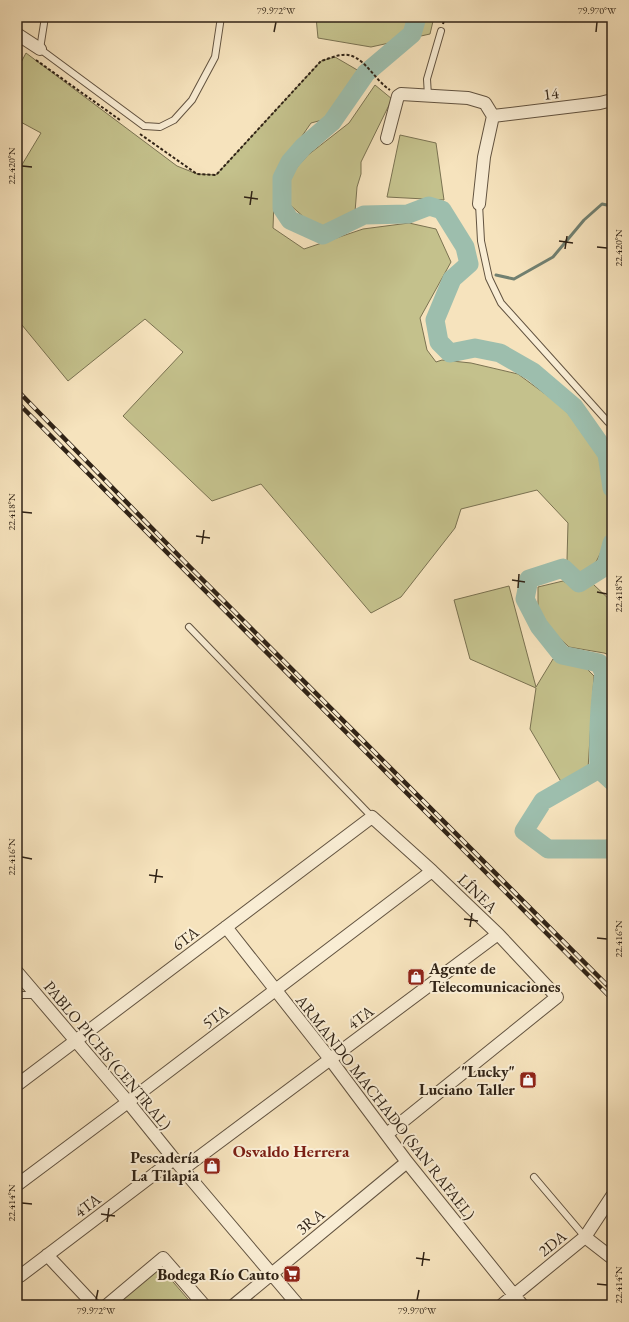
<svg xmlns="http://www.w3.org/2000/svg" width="629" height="1322" viewBox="0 0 629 1322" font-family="'EB Garamond',serif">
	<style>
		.green { fill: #c4c18c; stroke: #7a7251 }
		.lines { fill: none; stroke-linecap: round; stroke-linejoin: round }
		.stream { stroke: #718071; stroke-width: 3 }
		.river { stroke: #9dbead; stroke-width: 19 }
		.service-casing { stroke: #625340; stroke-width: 8 }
		.minor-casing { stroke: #625340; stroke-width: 14 }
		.path { stroke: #302316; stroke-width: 2; stroke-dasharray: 3 2; stroke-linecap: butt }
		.service { stroke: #f9edd4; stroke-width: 6 }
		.minor { stroke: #f9edd4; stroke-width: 12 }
		.rail-casing { stroke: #302316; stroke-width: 4.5 }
		.rail { stroke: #f9edd4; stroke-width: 3; stroke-dasharray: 9; stroke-linecap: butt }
		.ticks { fill: none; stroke: #302316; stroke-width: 1.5 }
		.labels { text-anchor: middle; stroke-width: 4; stroke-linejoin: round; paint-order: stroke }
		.street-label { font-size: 16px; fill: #302316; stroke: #f9edd4 }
		.poi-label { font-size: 16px; font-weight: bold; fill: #302316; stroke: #f9edd4; text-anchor: end }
		.neighbourhood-label { font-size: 17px; font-weight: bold; fill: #7a1f14; stroke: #f9edd4 }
		.neatline { fill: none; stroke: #302316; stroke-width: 1.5 }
		.ticks-label { font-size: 10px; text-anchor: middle; fill: #302316 }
	</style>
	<rect width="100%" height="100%" fill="#f6e3bd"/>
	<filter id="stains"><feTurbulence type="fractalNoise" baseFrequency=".005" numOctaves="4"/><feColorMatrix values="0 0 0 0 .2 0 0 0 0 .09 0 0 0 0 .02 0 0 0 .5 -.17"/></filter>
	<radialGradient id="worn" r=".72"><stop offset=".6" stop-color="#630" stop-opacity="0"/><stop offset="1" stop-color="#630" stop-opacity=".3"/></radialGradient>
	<path class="green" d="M316 17H434L430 34 371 47 318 38Z
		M26 53 177 166 197 174 216 175 321 61 335 57 359 71 326 119 311 123 275 175 273 228 304 249 363 229 409 223 436 229 451 262 420 318 427 350 436 362 442 360 471 363 518 374 556 402 576 421 602 458 609 500 611 532 596 562 579 577 567 560 568 523 537 490 461 509 455 528 401 597 371 613 261 484 212 501 123 416 183 352 145 319 68 381 17 319V173L41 133 17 120V70Z
		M375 85 392 99 361 162V174L357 187 355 212 324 227 306 219 289 204 290 175 308 155 349 123Z
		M400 135 436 143 444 200 387 197Z
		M563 581 576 589 593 584 612 602V656L604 653 569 647 550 629 538 607V587Z
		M509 586 536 687 553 659 584 666 594 676 588 769 563 785 530 729 536 688 470 659 454 600Z
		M161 1268 193 1305H116Z"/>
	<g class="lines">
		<path class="stream" d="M496 275 514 279 553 257 584 220 602 204 612 206"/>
		<path class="river" d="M417 17 412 34 366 73 332 122 303 147 290 162 282 178V208L290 220 323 235 364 215 408 214 429 206 442 210 465 247 469 264 452 279 435 320 439 342 450 353 475 348 500 353 533 372 574 407 607 454 612 488
			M612 543 606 566 579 583 563 568 529 579 525 599 539 626 562 655 599 663 604 673C599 704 598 737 599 769L612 781
			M599 769 543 801 524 831 548 849H607L612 847"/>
		<defs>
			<path id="service" d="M45 17 40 49 144 126 160 127 174 120 192 100 215 57 221 17
				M428 96 427 79 441 31
				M479 204 481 241 489 278 501 303 608 422 612 425
				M189 627 372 817
				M17 995H36
				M534 1177 585 1237"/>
			<path id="minor" d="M17 34 40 49
				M493 116 600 103 612 100
				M387 138 398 96 401 94 468 98 485 103 493 116 484 157 479 204
				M226 927 330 1059 407 1162 522 1305
				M17 972 128 1102 174 1159 298 1305
				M17 1085 372 817 432 871 498 934 557 997 387 1134
				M183 1169 498 934
				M17 1185 128 1102 432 871
				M585 1237 612 1258
				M47 1255 94 1305
				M20 1276 174 1159
				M107 1305 163 1258 204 1305
				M234 1305 407 1162
				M502 1305 585 1237 612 1196"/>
		</defs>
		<use href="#service" class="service-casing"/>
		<use href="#minor" class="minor-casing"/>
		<path class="path" d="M443 24 445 17
			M36 60 120 120
			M140 134 197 174 216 175 321 61C328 59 336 55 343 55 362 52 375 81 390 90"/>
		<use href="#service" class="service"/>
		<use href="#minor" class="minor"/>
		<defs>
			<path id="rail" d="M17 390 184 561 612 990
				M17 402 612 999"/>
		</defs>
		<use href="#rail" class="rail-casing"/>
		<use href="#rail" class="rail"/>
	</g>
	<path class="ticks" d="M274 32 276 22M596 32 597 22M22 166 32 167M244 197 258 199M250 205 252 191M559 241 573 243M597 247 607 248M565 249 567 236M22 512 32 513M196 536 210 538M202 544 204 530M512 580 525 582M518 588 519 574M597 592 607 594M22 857 32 859M149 875 163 877M155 883 157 869M464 919 478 921M470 927 472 913M597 938 607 939M22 1203 32 1204M101 1214 115 1216M107 1222 109 1208M416 1258 430 1260M422 1266 424 1252M597 1284 607 1285M96 1300 98 1290M417 1300 419 1290"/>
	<defs>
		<symbol id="shop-square" viewBox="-11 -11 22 22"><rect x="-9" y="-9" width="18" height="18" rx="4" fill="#8f2418" stroke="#f9edd4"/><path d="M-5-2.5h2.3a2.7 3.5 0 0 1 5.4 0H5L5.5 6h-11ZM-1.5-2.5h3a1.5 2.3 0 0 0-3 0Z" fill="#fff"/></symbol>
		<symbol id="supermarket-square" viewBox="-11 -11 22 22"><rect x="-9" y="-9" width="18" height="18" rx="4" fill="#8f2418" stroke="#f9edd4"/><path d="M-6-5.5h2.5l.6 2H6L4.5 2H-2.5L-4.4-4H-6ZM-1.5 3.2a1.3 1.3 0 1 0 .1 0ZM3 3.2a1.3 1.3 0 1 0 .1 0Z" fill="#fff"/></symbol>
	</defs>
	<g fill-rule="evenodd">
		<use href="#shop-square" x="406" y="967" width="20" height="20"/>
		<use href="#shop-square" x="518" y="1070" width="20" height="20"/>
		<use href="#shop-square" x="202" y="1156" width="20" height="20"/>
		<use href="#supermarket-square" x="282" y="1264" width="20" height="20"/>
	</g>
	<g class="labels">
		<g class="street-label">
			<text transform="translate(551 93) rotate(-7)" y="6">14</text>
			<text transform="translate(478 893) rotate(44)" y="6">LÍNEA</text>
			<text transform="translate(185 938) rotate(-37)" y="6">6TA</text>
			<text transform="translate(215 1016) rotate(-37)" y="6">5TA</text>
			<text transform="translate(360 1017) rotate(-37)" y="6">4TA</text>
			<text transform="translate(108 1055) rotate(50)" y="6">PABLO PICHS (CENTRAL)</text>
			<text transform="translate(386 1107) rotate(52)" y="6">ARMANDO MACHADO (SAN RAFAEL)</text>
			<text transform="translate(87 1205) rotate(-37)" y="6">4TA</text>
			<text transform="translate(310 1221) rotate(-39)" y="6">3RA</text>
			<text transform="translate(552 1243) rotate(-39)" y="6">2DA</text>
		</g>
		<g class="poi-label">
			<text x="429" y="974" text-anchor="start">Agente de<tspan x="429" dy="18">Telecomunicaciones</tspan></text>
			<text x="515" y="1077">"Lucky"<tspan x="515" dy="18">Luciano Taller</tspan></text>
			<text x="199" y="1163">Pescadería<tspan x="199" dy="18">La Tilapia</tspan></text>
			<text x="279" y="1280">Bodega Río Cauto</text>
		</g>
		<g class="neighbourhood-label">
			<text x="291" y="1157">Osvaldo Herrera</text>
		</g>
	</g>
	<rect width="629" height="1322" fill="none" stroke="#f6e3bd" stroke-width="44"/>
	<rect x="22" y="22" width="585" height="1278" class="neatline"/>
	<g class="ticks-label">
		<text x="276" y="14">79.972°W</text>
		<text x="597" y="14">79.970°W</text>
		<text transform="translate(11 166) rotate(-90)" y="4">22.420°N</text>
		<text transform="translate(618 248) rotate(-90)" y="4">22.420°N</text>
		<text transform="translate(11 512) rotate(-90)" y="4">22.418°N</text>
		<text transform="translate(618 594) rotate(-90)" y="4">22.418°N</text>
		<text transform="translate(11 857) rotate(-90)" y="4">22.416°N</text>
		<text transform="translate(618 939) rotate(-90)" y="4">22.416°N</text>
		<text transform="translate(11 1203) rotate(-90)" y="4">22.414°N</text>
		<text transform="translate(618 1285) rotate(-90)" y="4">22.414°N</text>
		<text x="96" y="1314">79.972°W</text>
		<text x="417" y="1314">79.970°W</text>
	</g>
	<rect width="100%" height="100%" filter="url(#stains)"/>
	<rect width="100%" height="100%" fill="url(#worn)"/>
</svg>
